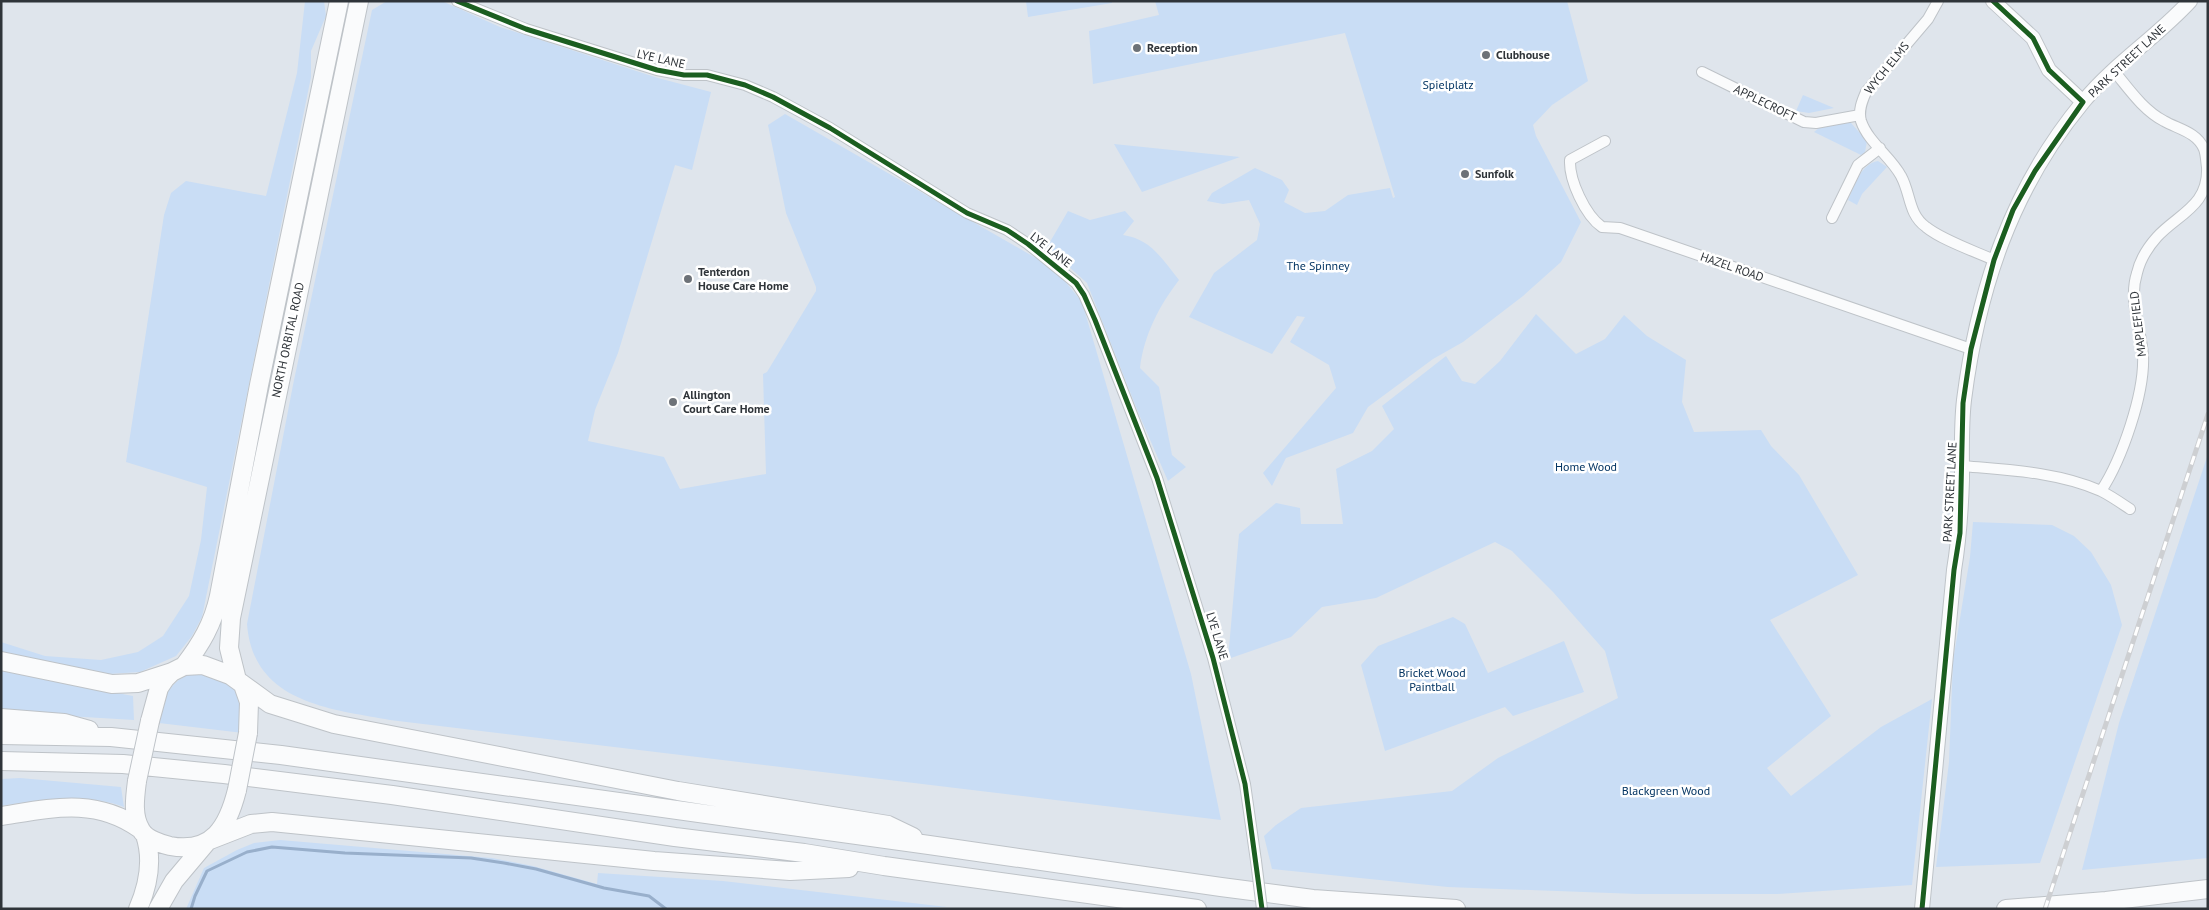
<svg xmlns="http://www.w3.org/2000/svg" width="2209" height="910" viewBox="0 0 2209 910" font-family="'PT Sans',sans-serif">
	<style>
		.green { fill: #c9ddf5 }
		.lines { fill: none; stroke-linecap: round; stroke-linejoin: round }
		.stream { stroke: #98afcb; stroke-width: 3 }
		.street-casing { stroke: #bec3c8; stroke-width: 12 }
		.secondary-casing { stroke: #bec3c8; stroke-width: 16 }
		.highway-casing { stroke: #bec3c8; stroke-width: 20 }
		.street { stroke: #fafbfc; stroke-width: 10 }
		.secondary { stroke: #fafbfc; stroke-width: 14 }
		.highway { stroke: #fafbfc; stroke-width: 18 }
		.rail-casing { stroke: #cdcfd2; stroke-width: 5 }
		.rail { stroke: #fff; stroke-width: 3; stroke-dasharray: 9; stroke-linecap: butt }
		.street-bridge-casing { stroke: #bec3c8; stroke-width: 12; stroke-linecap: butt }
		.highway-bridge-casing { stroke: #bec3c8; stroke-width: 20; stroke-linecap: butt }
		.street-bridge { stroke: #fafbfc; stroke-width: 10 }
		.highway-bridge { stroke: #fafbfc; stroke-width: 18 }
		.cycleway-casing { stroke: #fff; stroke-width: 8 }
		.cycleway { stroke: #1b5e20; stroke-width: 5 }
		.poi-dot { fill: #6d7278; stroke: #fff; stroke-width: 2 }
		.labels { text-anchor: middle; stroke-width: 5; stroke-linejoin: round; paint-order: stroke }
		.poi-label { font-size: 12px; font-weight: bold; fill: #2f3439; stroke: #fff; text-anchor: start }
		.street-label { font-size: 12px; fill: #2f3439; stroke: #fff }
		.park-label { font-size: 12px; fill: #033462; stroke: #fff }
	</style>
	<rect width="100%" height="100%" fill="#dfe5ec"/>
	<path class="green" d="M305 1H324L326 16 311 51V77L202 617 192 636 176 656 140 672 108 674 1 654V642L45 656 101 660 138 652 163 636 189 596 201 540 207 487 126 462 164 215 171 193 186 181 266 196 297 73Z
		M387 1H442L500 27 658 78 711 92 692 170 675 165 618 353 595 410 588 441 664 457 680 489 766 474 763 374 767 372 816 291V287L786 213 768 125 785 114 1055 269 1082 302 1191 674 1221 820 390 720C328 709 253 702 247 624L293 385 372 10Z
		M1026 1H1112V3L1028 17Z
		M1155 1H1567L1588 81 1552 105 1533 125 1536 136 1581 222 1561 262 1523 296 1463 342 1433 359 1368 407 1353 433 1286 458 1272 486 1263 473 1336 388 1329 365 1290 342 1305 317 1297 316 1272 354 1189 317 1214 273 1257 240 1260 224 1249 200 1223 204 1207 201 1212 193 1255 168 1282 180 1289 190 1284 202 1305 213 1325 211 1348 195 1390 188 1393 198 1395 197 1345 33 1093 84 1089 31 1159 15Z
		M1803 95 1834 108 1809 113 1796 111Z
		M1846 121 1851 123 1867 141 1865 152 1861 155 1814 132 1819 128Z
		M1114 144 1240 157 1142 192Z
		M1878 161 1887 167 1862 194 1857 205 1848 200C1855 186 1860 164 1878 161Z
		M1068 211 1090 220 1125 211 1134 221 1123 235C1151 239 1162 259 1179 280 1159 306 1144 335 1140 368L1159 387 1172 455 1186 467 1168 481 1138 412 1087 283 1047 247Z
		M1536 314 1576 354 1605 339 1624 315 1647 336 1686 360 1682 402 1694 432 1761 430 1771 446 1799 475 1858 575 1770 620 1831 716 1767 768 1791 796 1881 727 1932 699 1912 885 1777 894H1637L1448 887 1272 869 1264 836 1276 825 1301 808 1452 791 1498 758 1618 698 1605 651 1553 592 1512 551 1495 542 1376 598 1322 607 1291 637 1228 659 1239 534 1276 503 1300 508 1301 524H1343L1336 469 1372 451 1394 429 1382 406 1446 356 1462 381 1475 384 1500 361Z
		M2208 454V858L2082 870 2119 723Z
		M1973 522 2052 525 2074 536 2091 552 2111 585 2122 625 2040 863 1936 867 1949 762 1953 661 1970 557Z
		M1453 617 1465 624 1488 673 1564 641 1584 692 1513 716 1505 707 1385 751 1361 665 1378 646Z
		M1 671 133 696 134 720 1 712Z
		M200 671 233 686 240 696 243 733 159 723C163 694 171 678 200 671Z
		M20 778 121 787 124 807C86 793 41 800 1 806V779Z
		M280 840 492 858 533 866 597 884 598 873 723 881 947 907 186 909 204 868 237 850 254 843Z"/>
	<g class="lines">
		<path class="stream" d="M191 909 195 896 207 871 247 852 272 847 345 853 471 858 504 863 536 869 604 888 649 896 666 909"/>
		<defs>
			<path id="street" d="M457 1 526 29 657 70 684 75H707L745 85 773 97 830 128 967 213 1007 230 1028 244 1076 283 1084 295 1095 320 1157 478 1213 658 1245 784 1256 861
				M1938 1 1928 19 1866 92C1862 101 1858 111 1861 121 1868 142 1891 157 1901 176 1911 194 1908 214 1926 227 1942 240 1974 251 1994 260
				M1702 72 1804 122 1816 123 1860 115
				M1605 141 1570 160C1569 180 1585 215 1602 227L1620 228 1971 349
				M1832 218 1858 165 1880 148
				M1962 466C2008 470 2058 472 2101 491 2111 496 2121 503 2130 509
				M2101 491C2122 459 2145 393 2143 355 2141 327 2128 301 2137 273 2140 260 2148 247 2157 237 2178 214 2209 206 2207 167 2206 161 2206 154 2204 149 2197 132 2178 129 2164 121 2143 110 2129 89 2114 71"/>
			<path id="secondary" d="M1993 1 2033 38 2049 70 2083 102
				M1922 909 1954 570C1959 540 1961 510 1962 480 1962 454 1961 426 1964 400 1978 290 2011 189 2083 102 2114 64 2157 37 2190 1"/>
			<path id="highway" d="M1 661 112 684 138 683 172 672
				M184 666C201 644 213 624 219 596L259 385 339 1
				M237 680 229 648 231 618 359 1
				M243 685 249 702 248 733
				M1 718 64 723 89 730
				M150 721 159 688 165 679 172 672 184 666 203 665 230 675 270 704 334 724 678 791 888 825 913 837
				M1 735 111 737 281 755 929 845 1221 887 1313 899 1456 909
				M1 761 123 764 224 774 392 795 675 837 804 853 884 866 1197 909
				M137 781C135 797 132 816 141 830 146 839 161 844 170 846 213 854 228 826 237 790
				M1 816C52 808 96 797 140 829
				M210 840 251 824 272 822 654 861 790 871 849 868
				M138 909C148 886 153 859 145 835
				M158 909 174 881 206 843
				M2006 909 2106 901 2208 889"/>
		</defs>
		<use href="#street" class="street-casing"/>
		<use href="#secondary" class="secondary-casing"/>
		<use href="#highway" class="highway-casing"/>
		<use href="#street" class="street"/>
		<use href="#secondary" class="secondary"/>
		<use href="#highway" class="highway"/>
		<defs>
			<path id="rail" d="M2045 909 2208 414"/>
		</defs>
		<use href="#rail" class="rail-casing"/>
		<use href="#rail" class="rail"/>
		<defs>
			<path id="street-bridge" d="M1256 861 1262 909"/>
			<path id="highway-bridge" d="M137 781 150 721
				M237 790 248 733"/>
		</defs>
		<use href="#street-bridge" class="street-bridge-casing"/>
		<use href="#highway-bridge" class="highway-bridge-casing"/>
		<use href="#street-bridge" class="street-bridge"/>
		<use href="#highway-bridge" class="highway-bridge"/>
		<defs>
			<path id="cycleway" d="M457 1 526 29 657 70 684 75H707L745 85 773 97 830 128 967 213 1007 230 1028 244 1076 283 1084 295 1095 320 1157 478 1213 658 1245 784 1262 909
				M1922 909 1954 570 1960 533 1963 403 1971 349 1994 260 2013 210 2035 171 2083 102 2049 70 2033 38 1993 1"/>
		</defs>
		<use href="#cycleway" class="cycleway-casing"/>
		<use href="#cycleway" class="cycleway"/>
	</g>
	<g class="poi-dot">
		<circle cx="1137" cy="48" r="5"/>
		<circle cx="1486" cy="55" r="5"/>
		<circle cx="1465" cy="174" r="5"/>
		<circle cx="688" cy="279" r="5"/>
		<circle cx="673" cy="402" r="5"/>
	</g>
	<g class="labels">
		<g class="poi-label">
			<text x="1147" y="52">Reception</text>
			<text x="1496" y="59">Clubhouse</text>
			<text x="1475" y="178">Sunfolk</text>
			<text x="698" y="276">Tenterdon<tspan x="698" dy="14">House Care Home</tspan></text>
			<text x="683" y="399">Allington<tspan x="683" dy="14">Court Care Home</tspan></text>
		</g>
		<g class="street-label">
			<text transform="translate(661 59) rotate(13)" y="4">LYE LANE</text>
			<text transform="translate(2127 61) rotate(-43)" y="4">PARK STREET LANE</text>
			<text transform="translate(1887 68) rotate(-51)" y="4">WYCH ELMS</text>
			<text transform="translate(1765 103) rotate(26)" y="4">APPLECROFT</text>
			<text transform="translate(1051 250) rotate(38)" y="4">LYE LANE</text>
			<text transform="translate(1732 267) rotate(19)" y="4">HAZEL ROAD</text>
			<text transform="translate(2138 324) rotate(-97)" y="4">MAPLEFIELD</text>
			<text transform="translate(288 340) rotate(-78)" y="4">NORTH ORBITAL ROAD</text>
			<text transform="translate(1950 492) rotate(-87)" y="4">PARK STREET LANE</text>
			<text transform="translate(1217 636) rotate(73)" y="4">LYE LANE</text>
		</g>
		<g class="park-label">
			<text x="1448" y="89">Spielplatz</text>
			<text x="1318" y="270">The Spinney</text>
			<text x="1586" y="471">Home Wood</text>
			<text x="1432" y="677">Bricket Wood<tspan x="1432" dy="14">Paintball</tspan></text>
			<text x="1666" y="795">Blackgreen Wood</text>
		</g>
	</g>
	<rect width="2209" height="910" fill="none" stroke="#2f3439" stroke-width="5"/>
</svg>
